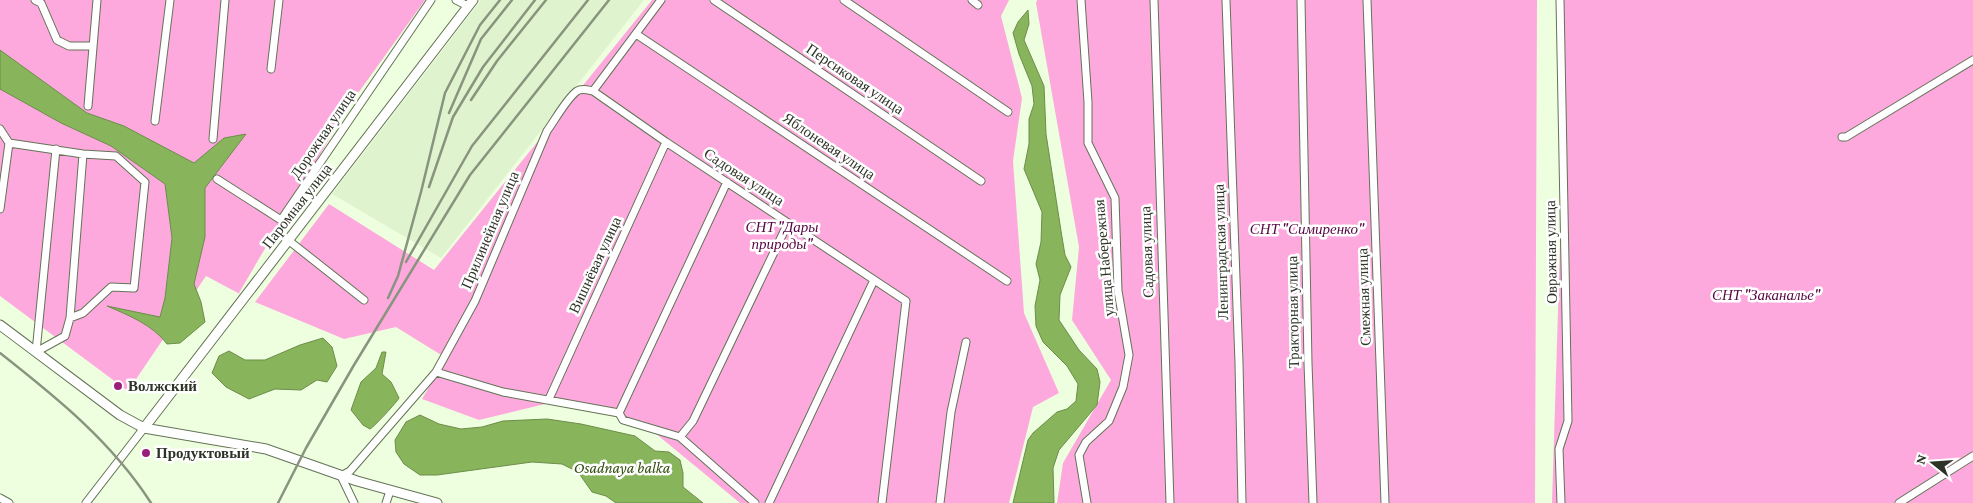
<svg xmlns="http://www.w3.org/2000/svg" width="1973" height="503" viewBox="0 0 1973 503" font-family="'Crimson Pro',serif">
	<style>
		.built { fill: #dff4ce }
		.green { fill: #fea9de }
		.water { fill: #88b45b; stroke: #6d8d4b }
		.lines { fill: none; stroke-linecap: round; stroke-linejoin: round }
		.minor-casing { stroke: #647356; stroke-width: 9 }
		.tertiary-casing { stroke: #647356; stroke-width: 11 }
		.minor { stroke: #fff; stroke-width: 7 }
		.tertiary { stroke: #fff; stroke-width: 9 }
		.rail { stroke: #88947e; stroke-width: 2.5 }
		.poi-dot { fill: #991f78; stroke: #fff; stroke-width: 2 }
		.labels { text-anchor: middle; stroke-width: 5; stroke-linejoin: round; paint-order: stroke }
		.street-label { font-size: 15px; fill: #2d3327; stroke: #fff }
		.park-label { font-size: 15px; font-style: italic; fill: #560642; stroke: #fff }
		.poi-label { font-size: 15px; font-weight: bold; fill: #2d3327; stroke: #fff; text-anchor: start }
		.water-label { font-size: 16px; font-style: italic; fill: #334e0f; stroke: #fff }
	</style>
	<rect width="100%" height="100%" fill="#edffde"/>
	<path class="built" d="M481 0H644L441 258 332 194Z"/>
	<path class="green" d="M0 0H425L346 110 239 293 255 302 329 204 434 270 652 0H1009L1001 16 1022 98 1013 161 1024 313 1059 393 1033 407 1009 503H740L655 433 617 416 549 403 479 420 422 399 446 358 396 327 344 339 255 302 206 276 128 391 0 296Z
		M1037 0H1537L1535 503H1057L1063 463 1111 380 1072 320 1079 247 1036 3Z
		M1557 0H1973V503H1552L1561 214Z"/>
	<path class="water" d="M1028 10 1029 24 1024 40 1044 86 1046 134 1061 231 1065 255 1071 267 1060 295 1059 320 1079 350 1097 369 1100 382 1097 405 1059 450 1053 468 1054 503H1013L1028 440 1033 433 1057 412 1067 409 1076 401 1078 384 1067 366 1043 342 1036 326 1035 306 1040 280 1036 264 1041 242 1042 212 1024 169 1029 144V119L1034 104 1032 86 1019 54 1013 33 1018 22Z
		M0 50 87 113 124 126 194 163 224 138 246 134 205 188V237L194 284 201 302 205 322 180 343 167 344C153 325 128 315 107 306L160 317 165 298 172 238 165 184 111 146 61 123 0 89Z
		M323 338 332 347 337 366 327 382 317 380 301 390 275 389 249 399 226 387 212 373 219 356 229 351 245 360H265L300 345Z
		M382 352H386L382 374 391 382 399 398C397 402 374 427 370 429L363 425 351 410 361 382 376 368Z
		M420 415 439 424 461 429 482 427 503 421 547 419 581 424 635 436 655 451 669 452 680 460 683 473V487L703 503H616L606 496 592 492 578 472 562 464 532 462 437 475H420L404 464 396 452 395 440 406 422Z"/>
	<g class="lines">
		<defs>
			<path id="minor" d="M35 0 41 3 57 40 69 46H93
				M456 0 468 6
				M714 0 981 181
				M844 0 1008 112
				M972 0 978 5
				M1081 0 1088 102V143L1115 198 1118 291 1129 355 1123 387 1109 421 1086 442 1079 455 1087 503
				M1154 0 1170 503
				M1226 0 1239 363 1242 503
				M1301 0 1308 363 1313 503
				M1367 0 1385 503
				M1560 0 1568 421 1559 449 1561 503
				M636 34 1007 281
				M271 69 279 0
				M593 91 666 142 906 301 882 503
				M88 106 97 0
				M155 121 170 0
				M0 129 9 143 83 154 116 156 145 182 134 288 111 287 83 313 70 318
				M1842 137H1846L1973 60
				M213 139 225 0
				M217 179 281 220 431 0
				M0 209 9 143
				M288 240 364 300
				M36 352 65 336 70 318 83 154
				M36 352 56 149
				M436 372 503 392 619 413 623 420 680 437 755 503
				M549 399 666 142
				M619 413 727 182
				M680 437 693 421 788 223
				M0 498 9 503
				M86 503 144 428
				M354 503 341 476 350 471 436 372 475 301 547 131C555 120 567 98 577 91 582 88 588 90 593 91L661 0
				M386 503 390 491
				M769 503 874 280
				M940 503 951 412 966 342
				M1899 503 1973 456"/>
			<path id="tertiary" d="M0 325 120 415 144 428 266 449 357 481 437 503
				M144 428 473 0"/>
		</defs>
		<use href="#minor" class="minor-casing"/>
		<use href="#tertiary" class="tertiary-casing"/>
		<use href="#minor" class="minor"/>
		<use href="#tertiary" class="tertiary"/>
		<path class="rail" d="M471 100 497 61 546 0
			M449 113 481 39 512 0
			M429 187 453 117 483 67 535 0
			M406 262 472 146 588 0
			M388 298 398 276 421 192 445 93 480 25 500 0
			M0 353C56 397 112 442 151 503
			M278 503 306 448 354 365 470 175 609 0"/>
	</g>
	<g class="poi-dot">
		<circle cx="118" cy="386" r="5"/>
		<circle cx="146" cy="453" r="5"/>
	</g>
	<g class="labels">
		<g class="street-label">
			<text transform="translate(855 79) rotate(34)" y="5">Персиковая улица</text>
			<text transform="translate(323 134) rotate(-56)" y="5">Дорожная улица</text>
			<text transform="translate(829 146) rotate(34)" y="5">Яблоневая улица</text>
			<text transform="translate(744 177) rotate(33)" y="5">Садовая улица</text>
			<text transform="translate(297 206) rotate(-52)" y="5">Паромная улица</text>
			<text transform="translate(490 230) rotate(-67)" y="5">Прилинейная улица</text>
			<text transform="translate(1147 252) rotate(-92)" y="5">Садовая улица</text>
			<text transform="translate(1221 252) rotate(-92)" y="5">Ленинградская улица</text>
			<text transform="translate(1551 252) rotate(-91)" y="5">Овражная улица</text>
			<text transform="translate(1104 258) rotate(-95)" y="5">улица Набережная</text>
			<text transform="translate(595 265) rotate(-65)" y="5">Вишнёвая улица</text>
			<text transform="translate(1364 297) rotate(-92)" y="5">Смежная улица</text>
			<text transform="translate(1293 312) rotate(-91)" y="5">Тракторная улица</text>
		</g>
		<g class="park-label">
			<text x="782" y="232">СНТ "Дары<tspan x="782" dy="17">природы"</tspan></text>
			<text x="1307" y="234">СНТ "Симиренко"</text>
			<text x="1766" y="300">СНТ "Заканалье"</text>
		</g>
		<g class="poi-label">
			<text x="128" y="391">Волжский</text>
			<text x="156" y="458">Продуктовый</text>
		</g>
		<g class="water-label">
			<text x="622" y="473">Osadnaya balka</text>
		</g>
	</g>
	<g transform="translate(1933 463) rotate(287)" stroke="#ffffff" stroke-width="4" paint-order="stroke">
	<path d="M0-4L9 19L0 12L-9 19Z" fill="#2d3327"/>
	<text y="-8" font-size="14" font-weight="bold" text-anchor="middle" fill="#2d3327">N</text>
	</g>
</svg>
